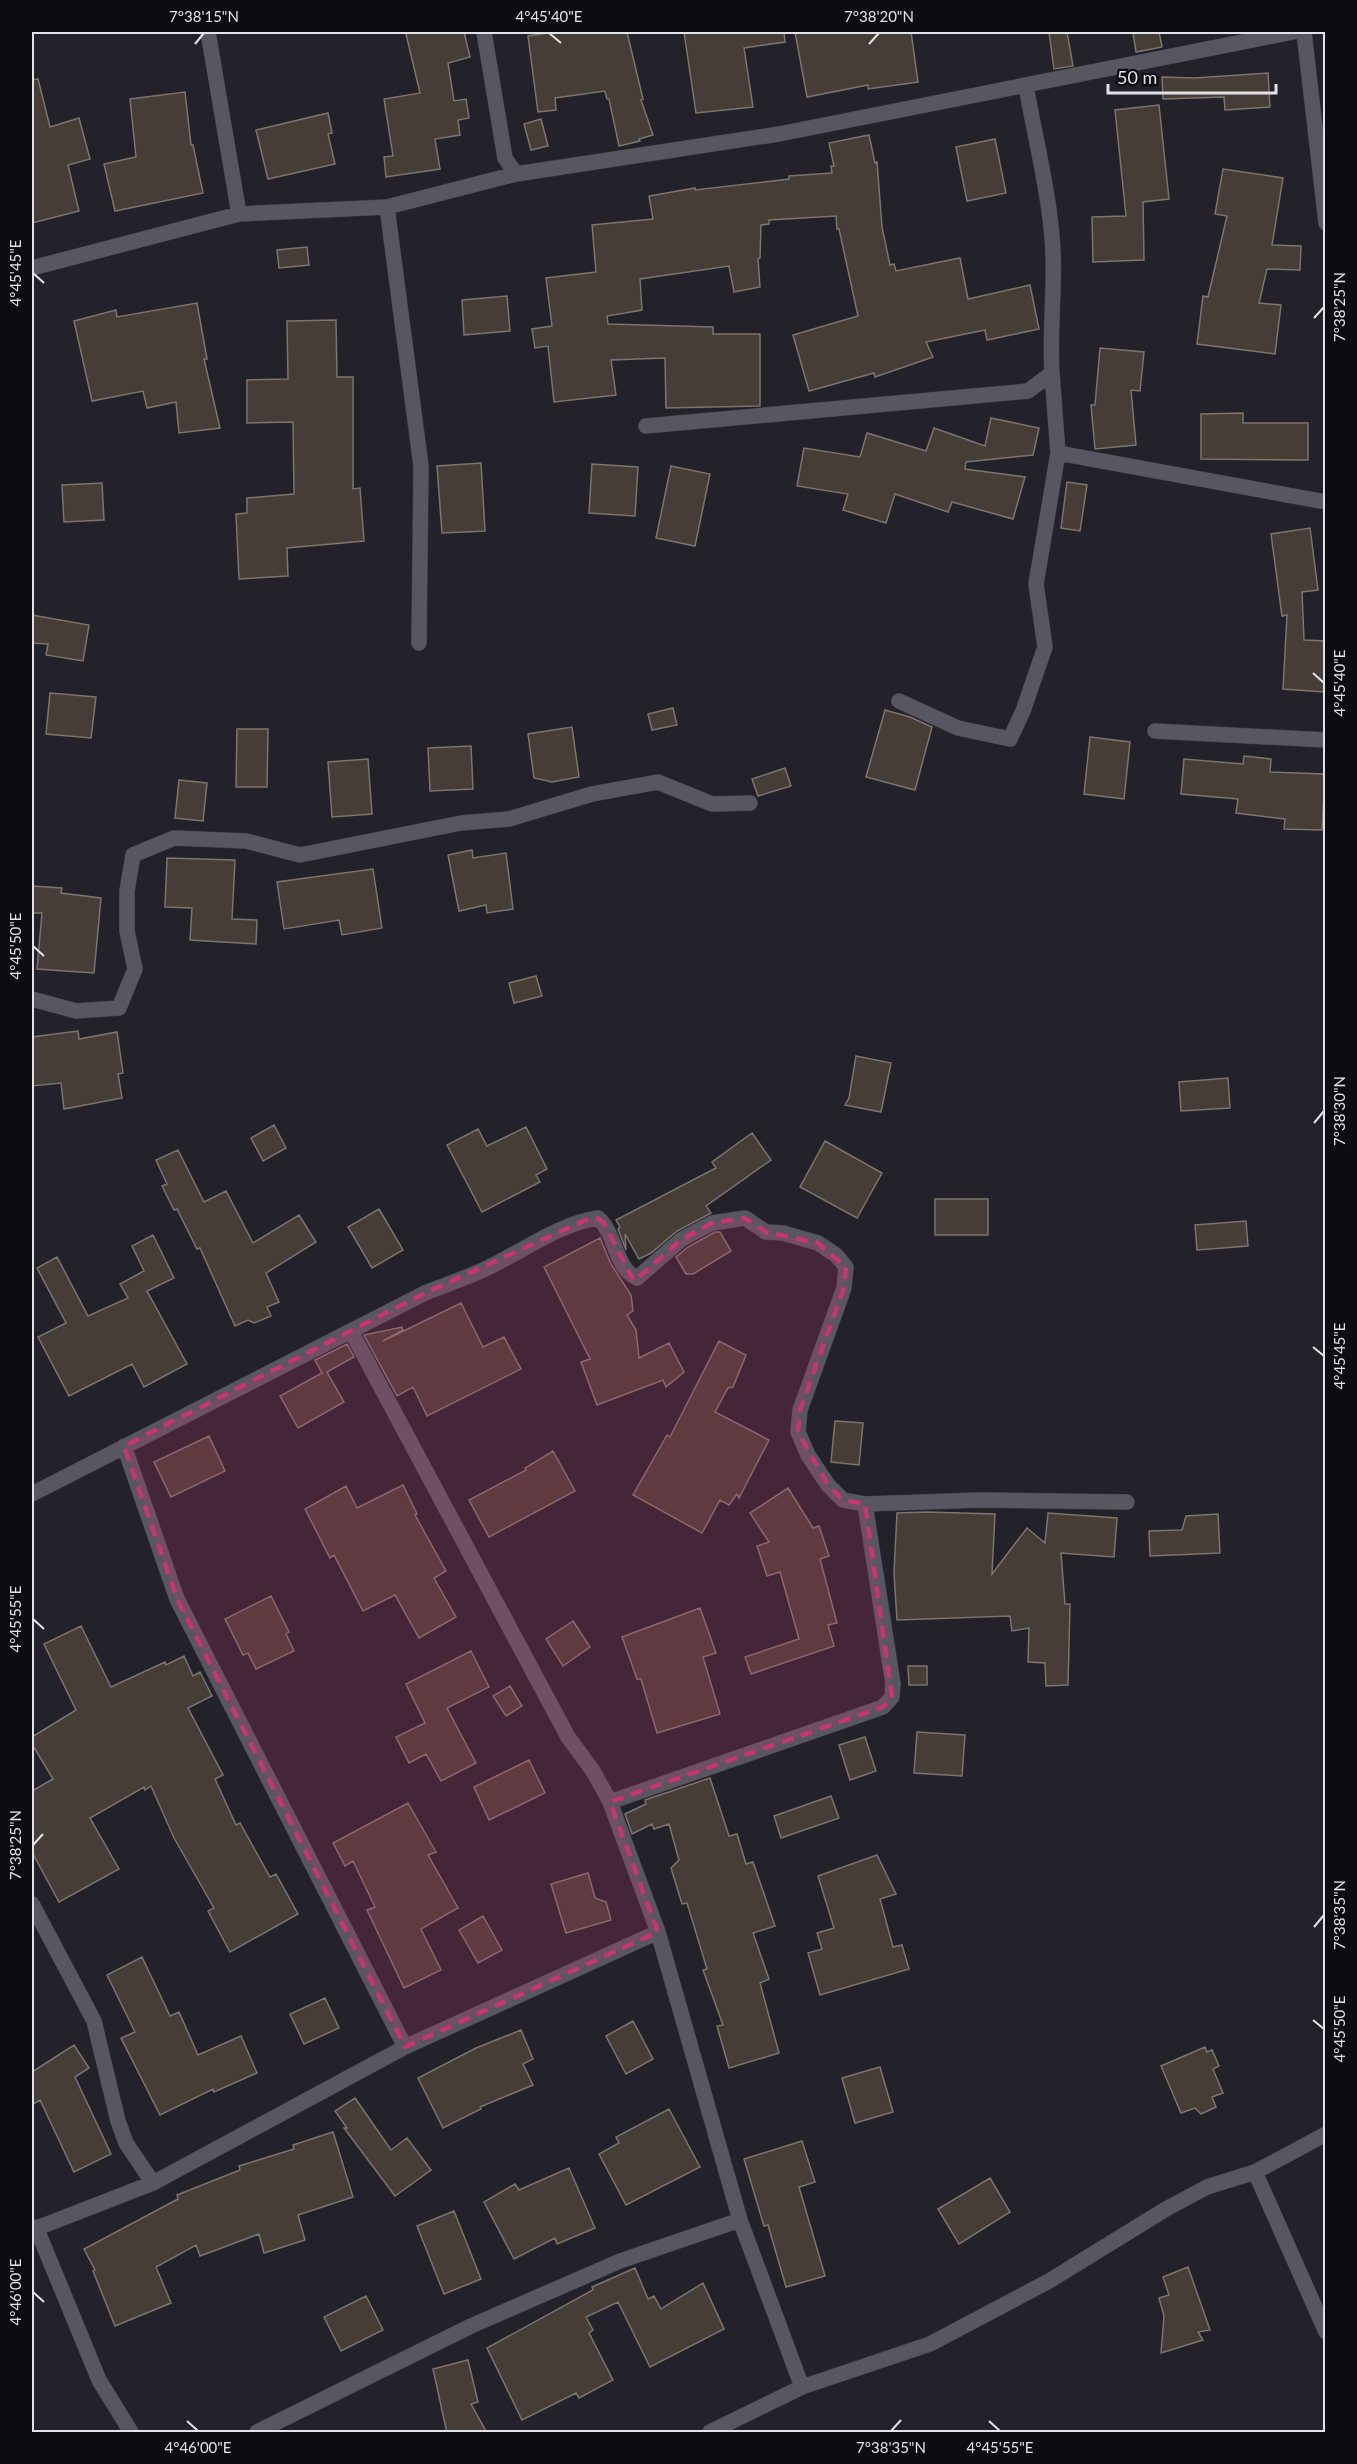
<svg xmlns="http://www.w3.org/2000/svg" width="1357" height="2464" viewBox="0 0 1357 2464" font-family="Lato,sans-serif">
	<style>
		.building { fill: #453d36; stroke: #7d746c; stroke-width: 1.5 }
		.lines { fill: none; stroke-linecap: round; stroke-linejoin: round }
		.minor-casing { stroke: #403f46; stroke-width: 16 }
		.minor { stroke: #585661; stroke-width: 15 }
		.marked { fill: #c73670; fill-opacity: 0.2; stroke: #c73670; stroke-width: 4.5; stroke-dasharray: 12 8; stroke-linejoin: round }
		.ticks { fill: none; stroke: #e3e2e8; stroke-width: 2 }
		.neatline { fill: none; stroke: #e3e2e8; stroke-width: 2 }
		.ticks-label { font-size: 15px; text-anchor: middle; fill: #e3e2e8 }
	</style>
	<rect width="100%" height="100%" fill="#23222b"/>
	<path class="building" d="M415 32H464L470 57 448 63 454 101 466 99 469 118 458 120 460 135 435 139 440 169 386 177 384 157 393 156 384 99 420 93 406 34Z
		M555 32H627L643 99 641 100 653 135 639 139 640 141 619 146 609 99H607L605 91 555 98 556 110 538 112 528 36Z
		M684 32H784L785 42 744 48 753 107 696 113Z
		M795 32H911L918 82 868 89V85L807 97Z
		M1049 32H1067L1073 66 1054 69Z
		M1133 32H1159L1162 47 1136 52Z
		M1268 73 1270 107 1225 110 1224 97 1163 99 1162 77 1195 78Z
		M38 79 50 127 79 118 90 159 68 165 79 211 32 223V80Z
		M185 92 191 145H193L203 193 115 211 104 164 136 157 130 99Z
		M1159 105 1169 199 1143 202 1144 260 1093 262 1092 217 1126 216 1115 110Z
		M328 113 332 133 328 134 335 164 268 179 256 130Z
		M541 119 548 146 531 150 524 124Z
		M869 135 875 163 877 162 882 227 890 265 894 264 896 271 960 258 968 299 1030 285 1039 329 987 340 985 330 926 342 933 357 875 377 874 373 809 391 793 335 858 316 839 229H837L836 216 769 220V224L761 225 760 258 758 259 760 287 734 292 729 266 640 279 642 310 607 316 608 324 713 327V334H760V406L666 408 665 358 611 360 616 395 554 402 548 346 535 348 532 329 552 326 546 278 596 272 592 225 653 219 649 196 695 188V190L789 179V176L832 173 831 166H834L829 143Z
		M995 139 1006 193 967 201 956 147Z
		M1223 169 1283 178 1272 245 1301 246 1300 270 1267 269 1259 303 1281 305 1275 354 1197 344 1203 296 1208 297 1227 216 1215 214Z
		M307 247 309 265 279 268 277 250Z
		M507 296 510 331 464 335 462 300Z
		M197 303 207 359H204L220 428 179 433 176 402 147 408 143 391 92 401 74 321 116 310 117 317Z
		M336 320 337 377H353V489L360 488 364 541 287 548 288 576 239 579 236 514 247 513V498L294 494 293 422 247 423V380L288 379 287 321Z
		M1100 348 1144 352 1140 391 1131 390 1136 445 1095 449 1091 405H1095Z
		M1243 413V423H1308V460L1201 459V414Z
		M991 418 1039 428 1033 455 966 462 965 469 1025 477 1013 519 952 502 948 512 895 494 886 523 843 510 848 494 797 486 804 448 860 457 867 433 926 451 934 428 985 446Z
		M481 463 485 531 442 533 437 466Z
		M592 464 638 467 635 516 589 513Z
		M671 466 710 474 695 546 656 538Z
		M1067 482 1087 485 1080 531 1061 528Z
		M102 483 104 520 64 522 62 485Z
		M1310 528 1318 590 1302 592 1304 640 1326 641 1324 692 1283 689 1287 615 1282 616 1271 534Z
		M32 615 89 625 83 661 46 655 48 644 32 643Z
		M50 693 96 697 91 738 46 734Z
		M673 708 677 725 652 730 648 714Z
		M885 710 910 717 932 727 915 790 866 777Z
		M572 727 579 777 552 782 534 778 528 734Z
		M237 729H268L267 787H236Z
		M1090 737 1130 742 1124 799 1084 794Z
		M471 746 473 789 430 791 428 748Z
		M1244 756 1271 759 1270 772 1325 774 1322 830 1284 829 1285 819 1236 813 1238 799 1181 794 1184 759 1243 764Z
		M368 759 372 814 332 817 328 762Z
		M785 768 791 786 758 796 752 779Z
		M179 780 207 783 203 821 175 818Z
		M472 850 473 858 506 853 513 909 487 913 486 905 459 911 448 855Z
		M167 858 235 860 232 919 257 920 256 944 190 940 192 908 165 907Z
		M373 869 382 928 342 935 339 920 284 929 277 882Z
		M32 886 62 888 61 893 101 898 94 973 37 969 42 913H32Z
		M536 976 542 996 514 1003 509 983Z
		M78 1031 79 1039 117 1032 123 1073 118 1074 122 1098 64 1109 61 1083 32 1086V1037Z
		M856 1056 891 1063 881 1112 845 1105 849 1098Z
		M1228 1078 1230 1108 1181 1111 1179 1082Z
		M274 1125 286 1148 263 1161 251 1138Z
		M526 1127 547 1169 536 1175 540 1182 482 1212 447 1145 478 1129 487 1146Z
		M752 1133 771 1160 706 1206 711 1213 677 1231 651 1253 639 1259 625 1234 626 1250 618 1229 620 1227 616 1220 716 1168 712 1162Z
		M825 1141 882 1173 857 1218 800 1187Z
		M178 1150 204 1202 226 1191 253 1243 299 1215 316 1242 266 1273 279 1302 267 1307 271 1316 254 1323 248 1320 235 1326 200 1248 197 1249 177 1209 174 1210 162 1186 167 1184 156 1160Z
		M935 1199H988V1235H935Z
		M379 1209 403 1250 372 1268 348 1227Z
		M1246 1221 1248 1246 1197 1250 1195 1225Z
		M715 1232H720L731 1251 693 1274H686L676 1257 688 1247Z
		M153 1235 174 1278 147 1291 187 1364 144 1387 132 1364 69 1396 38 1337 66 1323 37 1268 57 1257 88 1316 128 1298 120 1284 144 1271 132 1246Z
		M600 1238 611 1264 631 1295 633 1311 627 1315 636 1330 639 1358 669 1343 684 1372 666 1387 663 1380 597 1405 581 1362 590 1359 544 1267Z
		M461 1303 483 1347 504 1337 521 1369 427 1416 413 1387 397 1396 364 1335 402 1327 403 1330 383 1341Z
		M719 1341 746 1355 733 1387 728 1388 715 1412 769 1440 739 1498 737 1494 729 1505 720 1500 702 1533 633 1495 667 1435 670 1437Z
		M347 1344 354 1357 327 1372 344 1402 298 1428 280 1396 322 1373 315 1360Z
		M835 1421 863 1423 859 1465 831 1462Z
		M209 1436 225 1471 171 1497 154 1462Z
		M553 1451 575 1491 489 1537 469 1500 526 1470 525 1468Z
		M403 1485 417 1514 415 1515 446 1571 434 1578 456 1617 419 1638 395 1595 363 1611 334 1555 330 1558 305 1509 346 1486 357 1508Z
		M788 1488 813 1528 819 1526 829 1556 820 1559 837 1623 828 1625 834 1646 751 1674 745 1657 799 1639 780 1572 767 1576 757 1546 769 1542 750 1513Z
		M926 1512 995 1514 992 1574 1027 1528 1045 1543 1048 1513 1117 1518 1114 1557 1061 1553 1065 1604H1070L1068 1685 1046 1686 1045 1663 1028 1662 1029 1628 1012 1631 1010 1616 897 1620 894 1573 897 1513Z
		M1218 1514 1220 1553 1150 1556 1149 1531 1182 1530 1186 1516Z
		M271 1596 289 1632 286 1634 294 1651 256 1669 248 1653 243 1655 225 1619Z
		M700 1608 716 1653 703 1657 720 1714 657 1733 641 1679H637L622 1637Z
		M573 1621 590 1647 563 1666 546 1639Z
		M81 1626 111 1687 165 1662 166 1665 184 1656 193 1676 200 1672 212 1696 188 1708 223 1775 215 1779 236 1825 240 1823 270 1877 276 1874 298 1914 230 1952 208 1911 214 1908 174 1838 151 1786 145 1790 144 1787 90 1818 119 1869 59 1902 32 1852V1791L53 1779 32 1744V1737L76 1710 44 1644Z
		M471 1651 489 1687 447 1708 476 1763 441 1781 426 1754 409 1763 396 1737 425 1723 406 1684Z
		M908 1666H927V1685H909Z
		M510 1686 522 1706 506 1716 493 1696Z
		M917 1732 965 1735 962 1776 914 1773Z
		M865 1737 876 1771 850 1780 839 1745Z
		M529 1760 545 1793 489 1820 474 1787Z
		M710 1778 729 1836 737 1834 746 1864 753 1862 775 1926 753 1933 769 1979 760 1983 779 2053 729 2068 717 2026 723 2025 703 1970 707 1969 687 1903 682 1904 671 1868 679 1860 669 1824 654 1829 652 1824 632 1834 625 1814 646 1804 645 1800Z
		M831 1796 839 1818 781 1838 774 1816Z
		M408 1803 436 1852 428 1855 458 1908 421 1929 441 1970 404 1988 367 1910 375 1907 353 1861 345 1866 333 1843Z
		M877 1855 896 1894 880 1899 893 1947 902 1945 909 1969 820 1995 808 1953 822 1949 817 1933 834 1928 818 1876Z
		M588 1873 595 1898 606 1902 611 1920 566 1933 551 1884Z
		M483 1916 502 1950 478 1963 459 1930Z
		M142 1957 170 2016 179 2012 198 2055 241 2036 257 2073 214 2092 213 2089 160 2115 121 2038 135 2032 107 1975Z
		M325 1998 339 2028 304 2044 290 2014Z
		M633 2021 653 2059 626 2074 606 2036Z
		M521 2030 533 2059 523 2064 533 2085 480 2107 481 2109 443 2128 418 2078 476 2048Z
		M74 2045 89 2068 75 2077 111 2154 74 2172 40 2100 32 2105V2072Z
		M1205 2047 1207 2052 1212 2050 1219 2066 1213 2069 1223 2093 1212 2097 1216 2107 1201 2114 1195 2108 1181 2113 1161 2066Z
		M880 2067 893 2112 855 2123 842 2078Z
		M355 2098 391 2150 407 2138 431 2170 395 2196 344 2128H347L335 2111Z
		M669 2109 700 2167 626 2205 599 2154 619 2143 616 2137Z
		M333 2132 353 2197 298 2215 305 2240 264 2253 259 2234 200 2256 196 2245 156 2267 171 2303 115 2326 93 2271 95 2270 84 2249 178 2199 177 2195 240 2170 239 2166 294 2149 293 2145Z
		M802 2141 815 2182 799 2187 825 2276 786 2287 768 2225 764 2226 744 2159Z
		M569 2168 595 2228 557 2244 555 2238 514 2259 484 2202 515 2184 519 2190Z
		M990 2178 1010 2212 959 2244 938 2209Z
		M454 2211 481 2279 444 2294 417 2226Z
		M1188 2267 1210 2330 1198 2332 1203 2340 1161 2353 1164 2316 1159 2298 1169 2295 1163 2277Z
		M635 2268 648 2299 654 2296 661 2309 703 2283 724 2329 650 2367 618 2302 586 2317 593 2330 589 2333 613 2380 579 2398 576 2393 522 2420 487 2348 593 2290 592 2287Z
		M366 2296 383 2330 341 2351 324 2317Z
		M468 2360 478 2402 471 2404 487 2433H447L433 2369Z"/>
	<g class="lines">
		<defs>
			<path id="minor" d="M208 32 239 214
				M484 32 505 158 516 174
				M1304 32 1326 223
				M387 207 421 466 419 643
				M32 268 239 214 387 207 516 174 779 134 1293 32
				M646 426 1028 391 1052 373C1049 324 1057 275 1051 226 1046 179 1034 132 1026 86
				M1058 453 1326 502
				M899 701 958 728 1010 739 1023 711 1045 647 1036 584 1058 453 1052 373
				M1155 731 1326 740
				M32 999 76 1011 119 1008 135 969 127 931V891L133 855 174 838 246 841 300 855 461 823 509 819 592 794 658 782 712 804 750 803
				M351 1331 568 1737 593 1771 610 1802 658 1932 740 2220 802 2387
				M124 1446 177 1599 405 2047
				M32 1494 425 1293C445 1285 466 1278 485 1269 520 1253 560 1223 598 1218 616 1233 615 1269 637 1278L682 1239 712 1223 745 1218 766 1232 783 1233 818 1243 836 1255 846 1267 844 1288 800 1410 798 1432 808 1455 828 1485 843 1500 865 1504 981 1500 1127 1502
				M610 1802 883 1707 892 1697 893 1684 865 1504
				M32 1904 94 2021 118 2121 126 2143 153 2183
				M1255 2172 1326 2332
				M36 2227 99 2380 131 2432
				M32 2230 153 2183 405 2047 658 1932
				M257 2432 471 2326 620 2261 740 2220
				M710 2432 802 2387 930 2344 1049 2281 1166 2209 1207 2187 1255 2172 1326 2134"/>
		</defs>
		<use href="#minor" class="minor-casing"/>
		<use href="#minor" class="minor"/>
	</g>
	<path class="marked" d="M598 1218 604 1223 634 1281 682 1239 712 1223 745 1218 766 1232 818 1243 846 1267 844 1288 800 1410 798 1432 828 1485 843 1500 865 1504 892 1697 883 1707 610 1802 658 1932 405 2047 177 1599 124 1446 425 1293 586 1220Z"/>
	<path class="ticks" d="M549 33 561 43M195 44 204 33M869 44 879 33M33 273 44 283M1314 318 1324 307M1313 673 1324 683M33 946 44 956M1314 1123 1324 1111M1313 1347 1324 1356M33 1619 44 1629M33 1845 43 1834M1314 1927 1324 1915M1313 2020 1324 2029M33 2292 44 2302M187 2421 198 2431M989 2421 1000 2431M891 2431 901 2420"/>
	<rect width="1357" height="2464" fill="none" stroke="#0d0c10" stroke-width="66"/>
	<path d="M1108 84v9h168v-9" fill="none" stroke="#e3e2e8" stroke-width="3"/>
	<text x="1117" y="84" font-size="18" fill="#e3e2e8" stroke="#0d0c10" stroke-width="4.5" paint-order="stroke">50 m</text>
	<rect x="33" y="33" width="1291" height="2398" class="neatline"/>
	<g class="ticks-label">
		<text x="204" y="22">7°38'15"N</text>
		<text x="549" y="22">4°45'40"E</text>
		<text x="879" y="22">7°38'20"N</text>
		<text transform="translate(16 273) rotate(-90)" y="5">4°45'45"E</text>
		<text transform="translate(1340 307) rotate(-90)" y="5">7°38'25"N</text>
		<text transform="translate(1340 683) rotate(-90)" y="5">4°45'40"E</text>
		<text transform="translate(16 946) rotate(-90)" y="5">4°45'50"E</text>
		<text transform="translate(1340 1111) rotate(-90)" y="5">7°38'30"N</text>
		<text transform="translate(1340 1356) rotate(-90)" y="5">4°45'45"E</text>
		<text transform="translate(16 1619) rotate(-90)" y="5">4°45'55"E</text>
		<text transform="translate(16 1845) rotate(-90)" y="5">7°38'25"N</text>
		<text transform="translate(1340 1915) rotate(-90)" y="5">7°38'35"N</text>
		<text transform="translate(1340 2029) rotate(-90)" y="5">4°45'50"E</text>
		<text transform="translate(16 2292) rotate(-90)" y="5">4°46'00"E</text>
		<text x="198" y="2453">4°46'00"E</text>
		<text x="891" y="2453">7°38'35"N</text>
		<text x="1000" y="2453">4°45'55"E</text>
	</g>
</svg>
